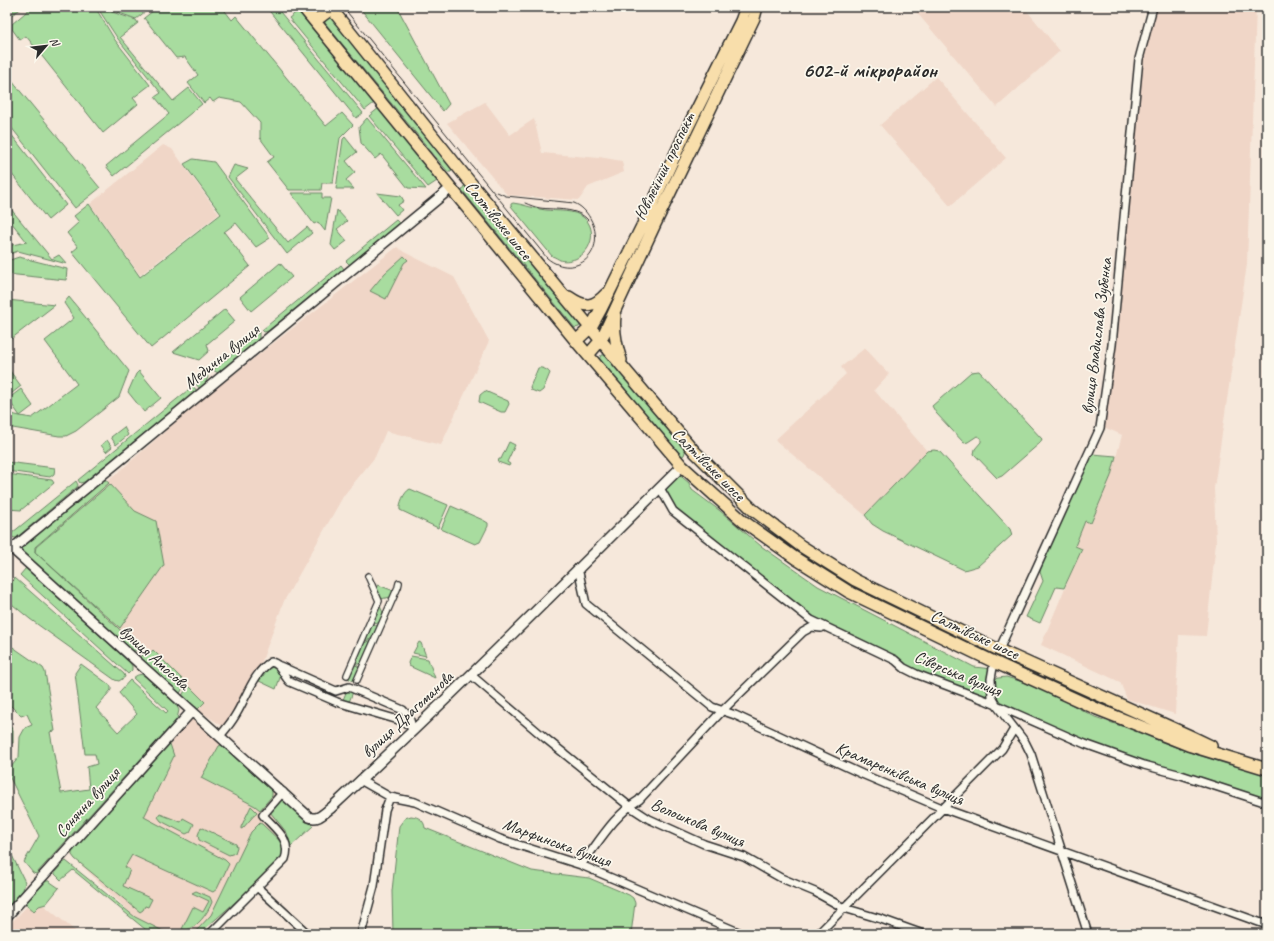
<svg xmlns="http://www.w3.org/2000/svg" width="1274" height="941" viewBox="0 0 1274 941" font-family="Caveat,sans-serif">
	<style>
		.built { fill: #f0d6c7 }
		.green { fill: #a8dc9f; stroke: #6a8465 }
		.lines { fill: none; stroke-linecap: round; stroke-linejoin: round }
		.pedestrian-casing { stroke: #2b2b2b; stroke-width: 8 }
		.minor-casing { stroke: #2b2b2b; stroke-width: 10 }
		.tertiary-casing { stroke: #2b2b2b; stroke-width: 12 }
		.primary-casing { stroke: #2b2b2b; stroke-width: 14 }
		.pedestrian { stroke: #fbf7ec; stroke-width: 5.5 }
		.minor { stroke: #fbf7ec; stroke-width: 7 }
		.tertiary { stroke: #fbf7ec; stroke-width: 9 }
		.primary { stroke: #f8deab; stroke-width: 11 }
		.tram { stroke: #2b2b2b; stroke-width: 1 }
		.labels { text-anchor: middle; stroke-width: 3.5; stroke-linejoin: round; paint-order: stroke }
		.street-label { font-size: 17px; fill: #2b2b2b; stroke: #fbf7ec }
		.district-label { font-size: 21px; font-weight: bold; fill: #2b2b2b; stroke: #fbf7ec }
	</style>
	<rect width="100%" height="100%" fill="#f6e8db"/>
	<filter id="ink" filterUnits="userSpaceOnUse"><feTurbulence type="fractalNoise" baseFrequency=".025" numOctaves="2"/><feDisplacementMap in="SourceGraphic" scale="8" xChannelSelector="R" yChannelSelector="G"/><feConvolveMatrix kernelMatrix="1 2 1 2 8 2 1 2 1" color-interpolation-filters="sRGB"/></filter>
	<g filter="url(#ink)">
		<path class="built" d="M912 7H1024L1060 51 997 107Z
			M1157 7H1256L1247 264 1214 488 1216 542 1206 636 1179 635 1175 714 1127 699 1120 682 1041 645 1081 550 1075 546 1085 521 1091 523 1111 476 1122 435 1104 427 1118 310 1141 64Z
			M936 77 1006 158 950 206 880 125Z
			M485 102 510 135 534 119 542 153 599 158V157L622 161 624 172 588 187 579 200 507 195 447 123Z
			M163 145 172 149 219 214 140 275 90 204Z
			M397 247 404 252 454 277 489 341 441 445 386 431 375 457 344 495 284 601 259 669 224 727 198 710 204 703 148 658 34 552V546L202 399Z
			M865 348 889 374 874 390 927 451 865 515 775 440 846 374 841 367Z
			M191 717 311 826 196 934H152L70 854Z
			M35 898 79 934H7V927Z"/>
		<path class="green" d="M7 7H21L22 8 7 18Z
			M32 7H95L115 40 150 85 133 98 138 104 103 133 26 36 20 40 12 29V24Z
			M97 7 136 20 138 23 120 37 173 101 189 88 202 104 114 176 106 166 169 114 155 97 161 93 118 39Z
			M103 7H151L136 19Z
			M158 7H222L232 20 236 16 326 126 342 113 353 125 340 138 333 183H322L321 190H289L267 162 274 157 260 138V123L241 102 219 98 213 102 210 98 204 103 188 83 198 75 185 57 176 58 144 18Z
			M266 7H276L363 113 356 118Z
			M359 7H397L449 104 443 111Z
			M298 11 374 103 365 110 289 18Z
			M330 17 332 18 453 169 451 172H448L325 23 326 19Z
			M7 75 100 188 75 208 7 122Z
			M379 108 437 181 428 187 369 116Z
			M367 118 426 189 408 188 381 154 375 159 361 143 359 127Z
			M7 129 66 205 48 220 7 168Z
			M345 137 357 152 346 161 355 172 346 180 354 189H336L343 139Z
			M193 159 214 162 270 238 256 247 236 223 224 232 250 266 151 348 72 252 78 247 67 233 79 222 74 216 89 204 140 277 221 214 184 164Z
			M234 165 248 169 235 179 288 243 307 227 312 233 287 254 228 177Z
			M466 185 581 323 579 327 575 328 462 190 464 186Z
			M291 193H322V198H331L325 231 318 222 314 224Z
			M377 193 401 196 404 201 398 205 402 210 396 215Z
			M513 203C523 204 531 208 540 209 552 212 568 209 580 215 598 225 594 251 575 259 571 260 566 262 560 260 558 259 555 257 552 256L511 206V204Z
			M10 208 52 259 59 255 67 264 18 251 7 255V246L27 242 7 217V210Z
			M337 210 347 221 337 229 347 241 335 250 331 245Z
			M396 220 400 224 350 265 346 261Z
			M404 256 408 260 404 263 386 299 370 291 385 273Z
			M19 257 67 269 66 280 7 274V261Z
			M280 263 292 277 251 311 240 297Z
			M341 265 344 269 268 331 264 332 262 330Z
			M69 297 129 371 119 397 76 431 66 436H59L7 427V413L20 416 8 399 21 389 33 406 20 416 32 418 77 384 45 341 74 318 64 303Z
			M7 300 55 305 7 342Z
			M225 309 235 321 207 344 209 351 199 360 173 352Z
			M259 332V339L218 373 213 370Z
			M601 355H605L686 449 684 455 681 457 599 360Z
			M7 367 21 386 7 397Z
			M538 368C542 367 548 370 550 373L543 390 539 393 531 390 530 387Z
			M139 371 161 398 144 412 128 392 136 374Z
			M971 372 979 371 1042 439 1040 443 1002 476 997 478 974 454 975 449 981 442V438L977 436 968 442 964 443 936 413 932 406Z
			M207 375 208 377 205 384 200 389 196 384Z
			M193 386 197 391 84 482 80 483 78 480Z
			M485 391 508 401 509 404 505 412H501L479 402 480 395Z
			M124 427 128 435 116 445 111 437Z
			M107 440 112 447 106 452 101 445Z
			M509 442 515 445 507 462 510 464 509 466 498 462 499 459H501Z
			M934 450 939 451 1010 529 1012 535 978 566 964 570 883 531 872 524 865 515 927 451Z
			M1092 454 1116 456 1111 476 1091 523 1085 521 1075 546 1082 549 1064 588 1056 587 1040 623 1026 617 1043 581 1040 572 1041 566 1090 455Z
			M7 462 55 468 54 474 50 477 7 471Z
			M676 472 689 483 692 490 719 510 761 546 818 586 974 667 992 669 991 679 1006 677 1023 682 1050 693 1095 717 1121 726 1131 728 1162 742 1195 754 1230 765 1237 764 1267 775V803L1144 765 997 706 991 691 985 700 949 686 811 620 673 511 660 488Z
			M7 474 52 480 54 483 21 510 7 509Z
			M103 478 109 483 35 547V552L140 648 135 651 130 650 21 550 20 548Z
			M76 481 78 485 77 487 16 538 7 537Z
			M110 484 135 511 156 521 164 565 120 628 35 552 36 547Z
			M410 489 448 505 438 528 400 510C399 504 404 492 410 489Z
			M451 506 483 520 488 523V526L480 542 475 544 441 529Z
			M26 568 130 663 132 666V670L128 674 20 575Z
			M15 578 124 674 125 677 119 681 115 680 30 619 7 600V588Z
			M378 585 394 591 391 597 380 599 377 590Z
			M379 604 384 615 380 624 372 621Z
			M371 623 378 626 373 638 363 642Z
			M371 640 361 664H356L355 661 362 644Z
			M419 642 421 643 426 656 413 653Z
			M7 643 43 668 45 672 55 731 50 732 61 793 89 789 87 767 97 764 95 754H85L75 673 81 664 111 686V690L96 708 118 732 137 714 119 693 121 690 130 680 166 713 168 711 133 678C137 675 140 673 145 676L175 703 179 710 177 719 36 874 33 873 24 862 39 836 7 772 19 757 20 737 25 728 32 725 27 714 21 716 7 702Z
			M153 650 186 683 179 695 142 661 141 657 145 653 148 655Z
			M411 656 428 659 435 678 409 666 408 663Z
			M274 665 281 675 276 689 259 681 267 667Z
			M355 665 358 666 359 668 354 681 347 678 353 666Z
			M188 685 205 702 198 709 195 708 182 696Z
			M347 690 353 692 349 702 343 700Z
			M9 724 13 731V743H7V724Z
			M170 744 174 756 144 817 225 860 229 864 217 889 213 892 132 855 125 867 130 870 123 886 152 899 148 907 145 906 143 910 140 912 75 859 72 855V851Z
			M221 745 272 791V796L260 810 255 806 201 778 219 746Z
			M284 798 313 826 291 846 287 833 270 812Z
			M251 806 257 812 243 828 241 829V827Z
			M160 814 181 822 183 818 194 824 190 832 186 834 161 821 158 817Z
			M411 816C419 817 424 820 425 828L532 871 589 878 629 895 633 898 635 903 631 934H393L392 891 399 826 405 818Z
			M260 823 262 824 285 846 281 858 251 888 199 934H191L198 929 211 915 251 832Z
			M201 827 236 844 237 847 235 853 229 855 199 840 198 835Z
			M7 845 25 882 23 890 7 908Z
			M66 861 135 917 169 934H151L73 870 61 880 55 874V872L63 863Z
			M46 881H49L59 888 46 904 39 906 34 911 27 905 26 902Z
			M196 891 210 897 212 902C208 913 197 928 186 930L182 929 193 907 203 912 209 901 192 893Z"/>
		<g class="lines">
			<defs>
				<path id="pedestrian" d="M347 675 379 601 368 576
					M357 680 398 587 399 583"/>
				<path id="minor" d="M660 488 673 511 811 620 895 660 904 668 916 674 985 700 1085 744 1144 765 1181 775 1267 803
					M578 568 586 604 712 707 735 715 862 774 942 808 1267 925
					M999 650 1100 428 1112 345 1139 59 1153 7
					M994 662 991 679 992 697 997 706 1025 742 1031 754 1088 934
					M280 666 336 691 349 687 403 710 409 717 412 727
					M471 675 545 738 629 806 649 819 704 844 744 857 781 878 815 892 844 908 881 919 923 934
					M220 736C225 730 231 723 235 716 245 701 254 671 271 662 282 664 282 675 290 682L337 702 402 721 415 729
					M360 780 390 797 415 802 500 839 581 865 743 934
					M581 865C599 842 614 815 639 800L723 710 803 632 812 627 821 628
					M257 887 308 934
					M210 934 285 859C292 839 275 829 263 815L283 792
					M361 934 374 886 385 810 390 797
					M818 934 1002 749 1014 729"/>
				<path id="tertiary" d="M7 544 309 817C318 821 324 813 331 808 451 697 566 581 682 466
					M12 549 451 188
					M7 916 192 711"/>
				<path id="primary" d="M303 7 576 341 682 466 743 521 795 558 849 592 994 662 1097 709 1188 745 1267 769
					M330 7 465 176 627 372 695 452 752 509 801 546 855 580 999 650 1190 736 1211 746
					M315 21 331 9
					M569 297C585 308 593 308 606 294
					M615 316C613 332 616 345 621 360
					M576 341 591 327 601 309 645 220 688 127 741 21 746 7
					M588 355 601 340 655 224 754 18 757 7"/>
			</defs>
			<use href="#pedestrian" class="pedestrian-casing"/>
			<use href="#minor" class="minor-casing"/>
			<use href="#tertiary" class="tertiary-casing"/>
			<use href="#primary" class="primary-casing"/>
			<use href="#pedestrian" class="pedestrian"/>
			<use href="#minor" class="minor"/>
			<use href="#tertiary" class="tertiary"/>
			<use href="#primary" class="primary"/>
			<path class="tram" d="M343 7 547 258C575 281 609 252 590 218 586 211 581 206 574 203L506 196 497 192
				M525 203C530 205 534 207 540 208 555 210 577 207 588 220"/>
		</g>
	</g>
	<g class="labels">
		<g class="street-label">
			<text transform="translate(664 166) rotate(-64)" y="6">Ювілейний проспект</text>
			<text transform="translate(499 220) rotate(51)" y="6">Салтівське шосе</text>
			<text transform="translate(1096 336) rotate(-83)" y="6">вулиця Владислава Зубенка</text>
			<text transform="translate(221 356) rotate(-39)" y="6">Медична вулиця</text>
			<text transform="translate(709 464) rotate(45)" y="6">Салтівське шосе</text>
			<text transform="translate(975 634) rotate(25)" y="6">Салтівське шосе</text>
			<text transform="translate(155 657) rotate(42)" y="6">вулиця Амосова</text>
			<text transform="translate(958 673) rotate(23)" y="6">Сіверська вулиця</text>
			<text transform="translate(407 714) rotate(-43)" y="6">вулиця Драгоманова</text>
			<text transform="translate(900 773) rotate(23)" y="6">Крамаренківська вулиця</text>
			<text transform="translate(87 802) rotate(-48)" y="6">Сонячна вулиця</text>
			<text transform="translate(698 822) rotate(23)" y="6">Волошкова вулиця</text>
			<text transform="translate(557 842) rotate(20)" y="6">Марфинська вулиця</text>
		</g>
		<g class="district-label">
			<text x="870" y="77">602-й мікрорайон</text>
		</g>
	</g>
	<rect width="1274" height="941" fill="none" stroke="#fbf7ec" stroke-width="24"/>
	<rect x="12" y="12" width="1250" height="917" fill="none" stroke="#2b2b2b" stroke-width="1.5" filter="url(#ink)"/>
	<g transform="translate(46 46) rotate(62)" stroke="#fbf7ec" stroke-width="3" paint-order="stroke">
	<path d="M0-3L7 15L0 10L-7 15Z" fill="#2b2b2b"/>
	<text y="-6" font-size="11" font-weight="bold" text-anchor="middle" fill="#2b2b2b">N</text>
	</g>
</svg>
